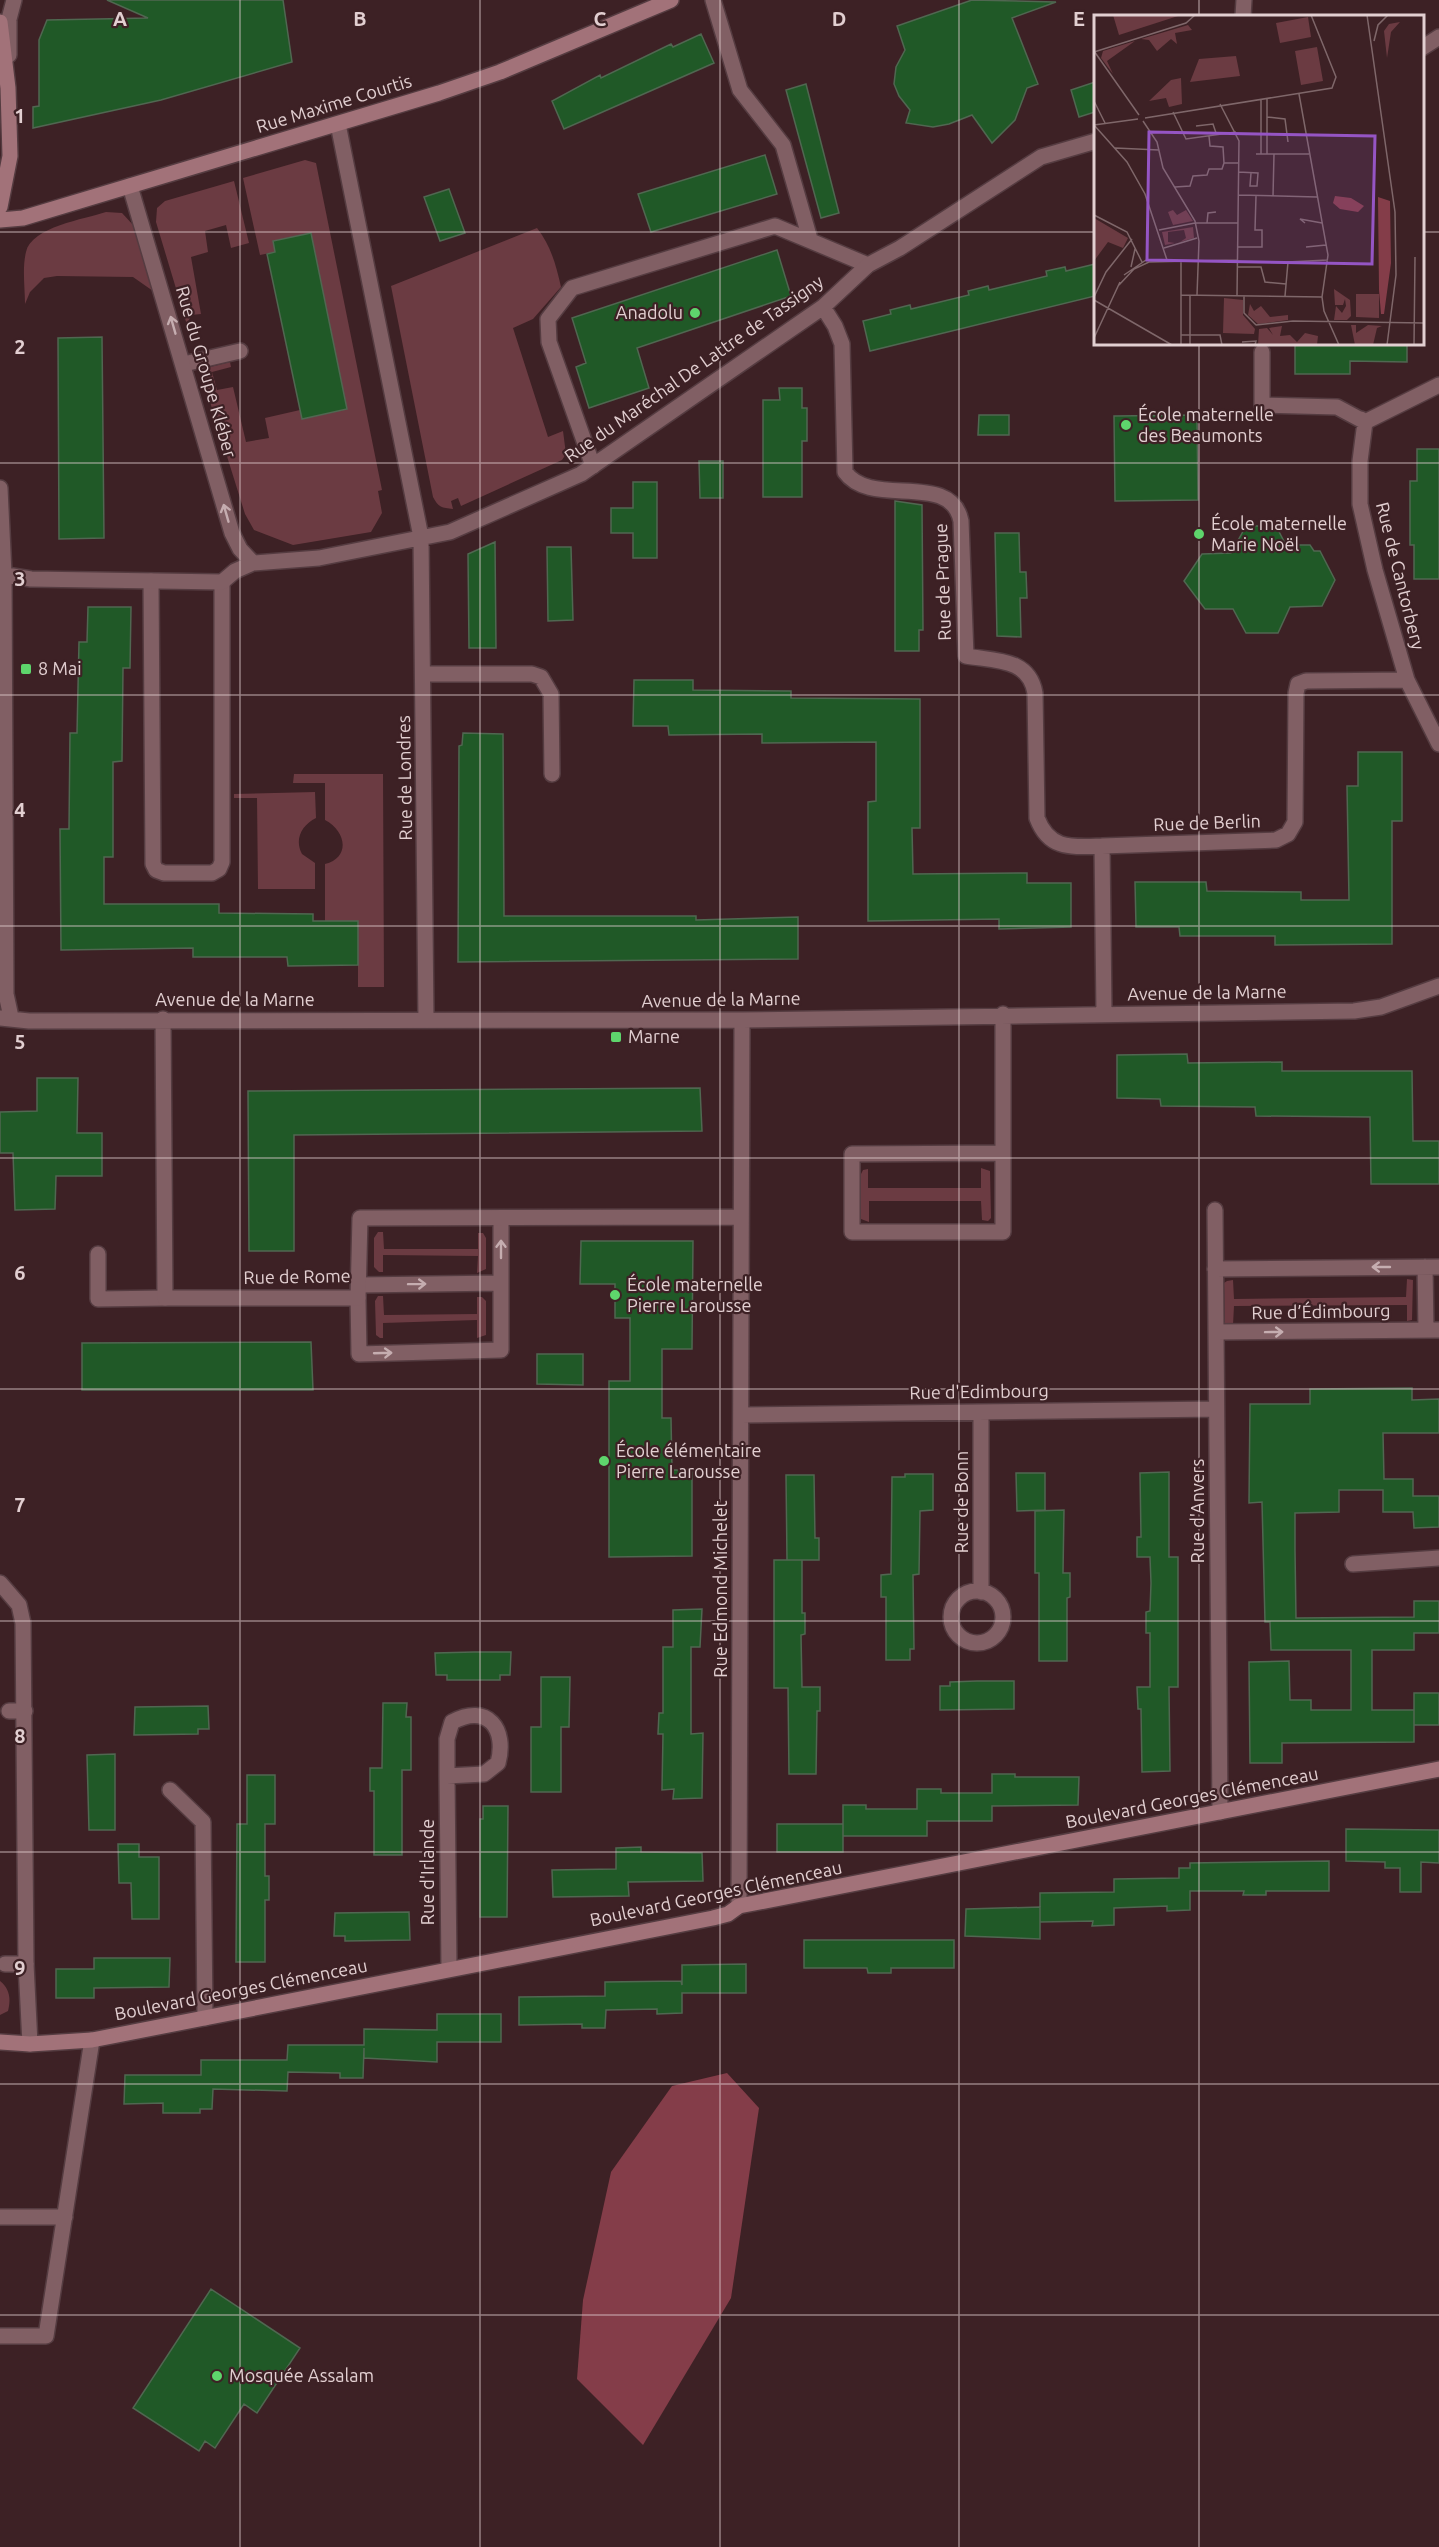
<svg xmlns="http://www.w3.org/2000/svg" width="1439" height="2547" viewBox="0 0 1439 2547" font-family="Ubuntu,sans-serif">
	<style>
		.green { fill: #6b3b42 }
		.forest { fill: #843d49 }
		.building { fill: #205927; stroke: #506751; stroke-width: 1.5 }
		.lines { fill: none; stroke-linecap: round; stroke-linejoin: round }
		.lane-casing { stroke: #553c41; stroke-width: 18 }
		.street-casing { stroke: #553c41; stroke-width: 18 }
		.secondary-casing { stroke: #553c41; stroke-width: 18 }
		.lane { stroke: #815f64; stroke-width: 15 }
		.street { stroke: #815f64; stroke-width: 15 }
		.secondary { stroke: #a27279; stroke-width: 15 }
		.oneway { stroke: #c5adb0 }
		.grid { fill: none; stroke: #e2cfd1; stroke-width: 1.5; stroke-opacity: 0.55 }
		.poi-dot { fill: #5ed56c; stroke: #3d2125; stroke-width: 2 }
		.labels { text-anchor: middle; stroke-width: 4.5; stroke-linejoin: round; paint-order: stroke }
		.street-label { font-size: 18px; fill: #e2cfd1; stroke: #3d2125 }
		.poi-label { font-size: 18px; fill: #e2cfd1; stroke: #3d2125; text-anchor: start }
		.inset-road { fill: none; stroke: #7f676a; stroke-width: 1.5 }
		.view { fill: #9555c4; fill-opacity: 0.15; stroke: #9555c4; stroke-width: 3 }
		.inset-edge { fill: none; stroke: #e2cfd1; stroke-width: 3 }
		.grid-label { font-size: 20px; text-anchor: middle; font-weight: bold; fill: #e2cfd1; stroke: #3d2125; stroke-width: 4.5; stroke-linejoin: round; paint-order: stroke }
	</style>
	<rect width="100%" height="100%" fill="#3d2125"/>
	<path class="green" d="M305 160 316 163 382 490 378 491 382 513 371 532 293 545 254 530 245 514 201 373 207 371 206 368 230 362 231 367 212 372 217 390 233 387 246 442 269 438 265 418 300 410 302 419 347 409 311 233 273 241 275 252 260 255 243 178Z
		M234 181 249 243 231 248 226 225 205 231 208 252 191 257 201 314 191 315 187 325 156 222 157 208 165 201Z
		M106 212 122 213 134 226 153 291 133 277 57 276 44 278 30 292 25 304C25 288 22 268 26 252 31 227 85 219 106 212Z
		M537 228C551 246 556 265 561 287L533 319 513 328 548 437 563 431 566 454 562 460 461 506 458 498 451 501 453 509C442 508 438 507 433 497L391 286Z
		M294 774H383L384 987H358V921H325V864C351 857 346 831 325 820V783H293Z
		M315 792 316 818C302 825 294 839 302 854L315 863V889H258L257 798H234V794Z
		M981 1168 990 1171 991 1218 988 1221 982 1220 981 1201H869V1222L861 1219V1174L863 1170 868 1169V1188H981Z
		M378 1232H383L384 1249H478V1233H483L486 1238V1269L477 1273 478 1256 383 1255V1272H379L374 1267V1238Z
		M1407 1279 1413 1280 1412 1320 1407 1321V1305L1234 1306 1233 1325 1225 1323 1224 1283 1227 1281 1233 1280 1234 1299 1406 1297Z
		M378 1296H383L384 1315 477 1314V1297H482L486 1301V1335L477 1338V1320L383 1323V1338H380L376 1335 375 1301Z
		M0 1981C10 1989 11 1999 8 2011L0 2015Z"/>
	<path class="forest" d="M727 2073 759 2108 731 2298 643 2445 577 2379 583 2300 611 2172 672 2086Z"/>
	<path class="building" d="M107 0H283L292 62 161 100 33 128V107L39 106V40L47 20 148 18Z
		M972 0 1056 2 1012 18 1038 84 1027 88 1015 120 992 143 972 115 949 124 933 127 906 123 910 110 899 96 894 84 896 67 905 50 897 26Z
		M701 34 714 63 564 129 552 101 600 75 601 78 671 44 673 47Z
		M1095 82V112L1079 117 1071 90Z
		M806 84 839 213 821 218 786 90Z
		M765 155 777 194 651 232 638 194Z
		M449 189 465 233 440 241 424 197Z
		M311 233 347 409 302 419 267 254 275 252 273 241Z
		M777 250 791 296 637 348 649 388 589 408 576 367 586 363 572 318Z
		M1095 264V296L870 351 863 321 891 314 890 310 910 305 911 309 969 295 968 291 988 286 989 290 1047 276 1046 271 1065 267 1066 271Z
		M102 337 104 538 59 539 58 338Z
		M1295 344H1407V362L1350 361V374H1295Z
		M779 388H802V408H807V441H802V497H763V400H780Z
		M979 415H1009V435H978Z
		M1197 415 1198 500 1115 501 1114 416Z
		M1417 449H1439V579H1414V545H1410V481H1417Z
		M699 461H723V498H700Z
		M633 482H657V558H633V533H611V508H633Z
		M895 501 922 505 923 630H919V651H895Z
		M1246 526H1276L1286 545H1310L1314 551H1320L1335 580 1322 606 1290 607 1278 633H1246L1233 609H1205L1184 581 1202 554 1231 553Z
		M995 533H1019L1020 572H1026L1027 598H1020L1021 637 997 636Z
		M495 542 496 648H469L468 554Z
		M547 547H571L573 620 548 621Z
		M88 607H131L130 668H123L122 761 113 762V857H104V904H219V913L313 914V921H358V965L288 966 287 957H193V948L61 950 60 829H69L70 733H77L79 642H87Z
		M634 680H693V690L791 691V698L920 699V828H912L913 874 1027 873V883H1071V927L999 929V919L868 921V802L876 801V742L762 743V734L669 735 668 726H633Z
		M463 733 503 734 504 916H696V920L798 917V959L458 962 459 746 462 745Z
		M1358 752H1402V821H1392V944L1275 945V936H1180L1179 927H1136L1135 882H1206L1207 891 1301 892V900H1349L1347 786H1358Z
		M1187 1054 1188 1063 1282 1062V1071H1412L1413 1141H1439V1184H1371L1370 1117 1256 1116 1255 1107 1161 1106 1160 1099 1117 1098V1055Z
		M37 1078H78L77 1133H102V1176H56L55 1209 15 1210 13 1153H0V1112L37 1111Z
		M700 1088 702 1131 294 1135V1251H249L248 1091Z
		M581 1241H693L692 1349H662V1418H671L672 1470H692V1556L609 1557V1381H630V1318H615V1284H580Z
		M311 1342 313 1390H82V1343Z
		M537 1354H583V1385L537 1384Z
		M1412 1388V1400L1439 1399V1433H1383L1384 1479H1413V1496H1439V1527L1414 1528 1413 1512H1383V1490H1339V1512L1295 1513V1550L1296 1618 1414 1617V1601H1439V1633H1414V1650H1372V1710H1414V1742L1282 1743V1763H1250L1249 1662 1289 1661 1290 1700H1311V1710H1351V1650H1271L1270 1622H1265L1262 1502 1249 1503 1250 1404H1310V1389Z
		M1169 1472V1557H1178V1687H1169L1170 1771 1142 1772 1141 1709H1138L1137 1687H1150V1633H1146V1612L1150 1611 1151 1583 1150 1557H1137V1537H1141L1140 1473Z
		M1016 1473H1045V1510L1017 1511Z
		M905 1474H933V1510L920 1511 919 1574 913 1575 914 1649H910V1660H886V1597H881V1575L891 1574 892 1477H905Z
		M786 1475H814L815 1538H819V1560H787Z
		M1064 1510 1063 1573H1070V1597L1067 1598V1661H1039V1573H1035V1511Z
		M774 1560H802V1613H805V1634L801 1635 802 1687H820V1711H817L816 1774H789L788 1688H774Z
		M702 1609 700 1647H691V1734L703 1733 702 1798 673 1799 674 1789 662 1790 663 1734H658L659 1713H663V1647H673V1610Z
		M474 1652H511L510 1675H500V1680H447V1675H436L435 1653Z
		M541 1677H570L569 1727H561V1792H531V1727H541Z
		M977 1681H1014V1709L940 1710V1686H950V1682Z
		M1414 1693H1439V1725H1414Z
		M383 1703H407L406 1717H411V1770H402V1855H374V1791H370V1768H382Z
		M208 1706 209 1729H198V1734L134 1735 135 1707Z
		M115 1754V1830H89L87 1755Z
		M992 1774H1015V1777H1079L1078 1805 992 1806V1821H927V1836H843V1805H866V1809H917V1789H941V1793H992Z
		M247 1775H275V1824H265V1876H269V1900H265V1962H236L237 1824H247Z
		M483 1806H508L507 1917H480V1819H483Z
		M777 1824H843V1852H777Z
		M1346 1829 1439 1830V1863L1421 1862V1892H1400V1868H1385V1862L1346 1861Z
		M118 1844H139V1857H159V1919H132L131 1883H119Z
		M641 1847V1852L702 1853 703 1881 628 1882 629 1896 553 1897 552 1870 616 1869V1848Z
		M1329 1861V1891H1266V1895H1243L1244 1891H1190V1910L1167 1911V1906L1114 1908V1925L1092 1926 1093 1921 1040 1922V1893L1114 1892V1879L1179 1878V1868H1190V1863Z
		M1040 1907V1939L965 1936 966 1909Z
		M409 1912 410 1940 345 1941V1936H334L335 1913Z
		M804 1940H954V1968H891V1973H868L867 1968H804Z
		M94 1958H170L169 1987 94 1988V1998H56V1969H94Z
		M746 1964V1993H682V2013L657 2014V2009L606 2010 605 2028H582V2024L519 2025V1997L605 1996V1982L681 1981 682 1985V1965Z
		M437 2014H501V2042H437V2062L364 2058V2048L363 2078H340V2073L288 2072 287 2091 213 2089 212 2109H200V2113H163V2103L124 2104 125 2075H201V2060H287L288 2045H364V2029L437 2030Z
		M211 2289 300 2348 257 2413 244 2404 215 2448 205 2441 199 2451 133 2408Z"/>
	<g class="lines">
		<defs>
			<path id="lane" d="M713 0 740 90 783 145 810 239
				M184 364 240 351
				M593 466 549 342 548 319 572 288 775 226 868 265
				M151 581 153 864 156 870 164 873H212L219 869 222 862V582
				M98 1254V1299L165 1298
				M359 1285 501 1283
				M358 1298 359 1354 501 1350V1218
				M9 1711H25
				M5 1964H26
				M0 2217H65
				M0 2336H46L92 2040"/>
			<path id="street" d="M1243 16 1244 0
				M1422 48 1439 37
				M9 55V19L14 0
				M338 124 421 537 426 1020
				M130 186 232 533 240 549 253 563
				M823 307 835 326 842 344 845 472C871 509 951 470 961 521L966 656C995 661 1029 658 1035 693L1037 818C1049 850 1071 847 1102 846
				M1262 352V405L1337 407 1365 422 1361 419
				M1439 385 1365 422 1360 461V504L1375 570 1407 680 1439 744
				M0 488 4 574 6 994 11 1017
				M0 574 31 579 222 582 235 571 253 563 319 558 450 532 581 474 823 307 868 265 900 248 1041 157 1096 141
				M423 674H532L541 677 551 694 552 774
				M1104 1013 1102 846 1276 840 1288 834 1295 822 1296 693 1298 684 1306 681 1407 680
				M0 1018 29 1021 742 1020 1354 1011 1381 1007 1439 986
				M163 1019 165 1298H358L360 1218 741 1217
				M1003 1153 852 1154V1232H1003V1014
				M1215 1210 1220 1812
				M1425 1267 1426 1330
				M1215 1269 1439 1267
				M1216 1332 1439 1330
				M741 1415 1216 1409
				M1353 1564 1439 1558
				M0 1583 19 1605 23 1623 26 1964 30 2044
				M951 1617a26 26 0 1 1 52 0a26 26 0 1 1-52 0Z
				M981 1592V1412
				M447 1776V1739L452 1722C488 1703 507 1729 498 1763L484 1774 447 1776 449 1968
				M170 1790 203 1822 205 2018
				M739 1906 742 1020"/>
			<path id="secondary" d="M0 22 8 88 10 156 0 207
				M0 220 23 218 439 93 500 72 671 0
				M0 2042 30 2044 92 2040 713 1918 728 1914 739 1906 1439 1769"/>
		</defs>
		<use href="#lane" class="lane-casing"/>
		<use href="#street" class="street-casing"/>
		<use href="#secondary" class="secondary-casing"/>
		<use href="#lane" class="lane"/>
		<use href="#street" class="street"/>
		<use href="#secondary" class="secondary"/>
	</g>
	<defs><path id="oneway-shaft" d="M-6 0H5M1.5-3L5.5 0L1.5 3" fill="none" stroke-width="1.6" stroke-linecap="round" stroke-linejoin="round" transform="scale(1.5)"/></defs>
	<g class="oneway">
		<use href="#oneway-shaft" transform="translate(173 325) rotate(-106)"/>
		<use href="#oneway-shaft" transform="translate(226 513) rotate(-106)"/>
		<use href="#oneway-shaft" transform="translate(501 1249) rotate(-90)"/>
		<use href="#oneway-shaft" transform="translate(1381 1267) rotate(-180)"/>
		<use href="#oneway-shaft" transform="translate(417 1284) rotate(-1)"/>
		<use href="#oneway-shaft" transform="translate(1274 1332) rotate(-1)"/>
		<use href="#oneway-shaft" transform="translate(383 1353) rotate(-2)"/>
	</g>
	<path class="grid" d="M240 0V2547M480 0V2547M720 0V2547M959 0V2547M1199 0V16M0 232H1096M1422 232H1439M1199 344V2547M0 463H1439M0 695H1439M0 926H1439M0 1158H1439M0 1389H1439M0 1621H1439M0 1852H1439M0 2084H1439M0 2315H1439"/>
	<g class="poi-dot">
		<circle cx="695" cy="313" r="6"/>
		<circle cx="1126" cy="425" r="6"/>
		<circle cx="1199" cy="534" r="6"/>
		<rect x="20" y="663" width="12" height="12" rx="3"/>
		<rect x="610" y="1031" width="12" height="12" rx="3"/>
		<circle cx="615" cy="1295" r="6"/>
		<circle cx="604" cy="1461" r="6"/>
		<circle cx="217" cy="2376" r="6"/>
	</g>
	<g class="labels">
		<g class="street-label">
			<text transform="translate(334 104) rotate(-17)" y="6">Rue Maxime Courtis</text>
			<text transform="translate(694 369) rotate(-35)" y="6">Rue du Maréchal De Lattre de Tassigny</text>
			<text transform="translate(206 372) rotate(74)" y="6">Rue du Groupe Kléber</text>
			<text transform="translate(1400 576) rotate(76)" y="6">Rue de Cantorbery</text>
			<text transform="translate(943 582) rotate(-92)" y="6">Rue de Prague</text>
			<text transform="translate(405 778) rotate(-91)" y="6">Rue de Londres</text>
			<text transform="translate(1207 823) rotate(-2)" y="6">Rue de Berlin</text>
			<text transform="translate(1207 993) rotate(-1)" y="6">Avenue de la Marne</text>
			<text x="235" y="1006">Avenue de la Marne</text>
			<text transform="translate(721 1000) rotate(-1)" y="6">Avenue de la Marne</text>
			<text transform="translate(297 1277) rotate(-1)" y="6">Rue de Rome</text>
			<text transform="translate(1321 1312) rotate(-1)" y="6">Rue d’Édimbourg</text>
			<text transform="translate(979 1392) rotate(-1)" y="6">Rue d'Edimbourg</text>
			<text transform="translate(962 1502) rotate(-90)" y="6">Rue de Bonn</text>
			<text transform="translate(1198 1511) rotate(-90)" y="6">Rue d'Anvers</text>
			<text transform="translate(721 1589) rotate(-90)" y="6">Rue Edmond Michelet</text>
			<text transform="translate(1192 1798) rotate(-11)" y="6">Boulevard Georges Clémenceau</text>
			<text transform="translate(428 1872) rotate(-90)" y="6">Rue d'Irlande</text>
			<text transform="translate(716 1894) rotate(-12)" y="6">Boulevard Georges Clémenceau</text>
			<text transform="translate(241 1990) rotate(-11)" y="6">Boulevard Georges Clémenceau</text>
		</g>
		<g class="poi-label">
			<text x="683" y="319" text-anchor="end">Anadolu</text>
			<text x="1138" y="421">École maternelle<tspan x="1138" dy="21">des Beaumonts</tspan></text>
			<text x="1211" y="530">École maternelle<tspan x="1211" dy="21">Marie Noël</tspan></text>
			<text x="38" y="675">8 Mai</text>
			<text x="628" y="1043">Marne</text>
			<text x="627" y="1291">École maternelle<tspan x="627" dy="21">Pierre Larousse</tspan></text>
			<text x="616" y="1457">École élémentaire<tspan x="616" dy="21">Pierre Larousse</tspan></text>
			<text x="229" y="2382">Mosquée Assalam</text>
		</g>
	</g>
	<g transform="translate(1094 15)">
		<rect width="330" height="330" fill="#3d2125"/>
		<path d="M19 0H83L84 1 25 20ZM214 2 217 22 186 28 182 8ZM306 7 297 17 293 43 290 16 295 9ZM94 10 98 15 81 18 83 29 77 24 63 36 55 25 47 24ZM41 26 13 46 19 59 7 43 9 36ZM223 32 229 66 207 70 201 36ZM142 41 146 61 96 67 105 44ZM87 63 88 89 75 92 72 83 55 86 77 65ZM79 195 83 200 92 195 99 206 79 210 74 197ZM0 203 34 223 29 233 14 227 0 246ZM99 212 100 223 86 227 92 223 90 215 74 217V227L81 228 71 230 68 217ZM240 274 256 285 257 301 253 305H240L242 291 248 298 252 291 251 284 249 290H241ZM262 279H285V303L262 302ZM130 283 149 285V300L161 314 160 319 129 318ZM156 289 160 296 167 291 176 302 194 300V305L164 309 154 300ZM257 310H262V318L274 310 288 311 283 313 279 330H261ZM188 311 186 321 196 320 203 327 211 318 224 321 223 330H164L165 314 173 313 179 320 175 313Z" fill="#6b3b42"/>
		<path d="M241 181 257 183 270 191 264 197 246 194 239 188ZM284 182 296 186 297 248 290 299H287L285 275Z" fill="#843d49"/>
		<path class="inset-road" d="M273 0 301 197 302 260 293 330M280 26 284 10 294 0M0 36 45 100M0 37 92 8 101 0M205 79 234 240 228 282 230 296 245 330M0 86 11 108M126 89 145 126 143 281M79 97 92 124 142 117M173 102 191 104 194 127M51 103 238 73 242 62 217 0M49 106 63 127 69 153 101 206 105 226 103 280M0 110 33 147 51 179 73 245M0 110 44 104M102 111 119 109 122 118M115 121 116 131 129 132 130 148H144M21 133 65 135M162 139H215M167 139V84M173 139V83M144 157 164 158 163 171H156L157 158M81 172 96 171 99 161 113 160 115 154H128L130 148M144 180 223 182M179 181 180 139M0 200 33 217 48 247M113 208 114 198 122 197M211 208 206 204 228 208M65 215 101 208H144M143 232H168V215H161L162 181M212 232 232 230M70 233 103 223M37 252 41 234M143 252H167L171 267 192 269M30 260 52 245M25 270 40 254 55 247 143 245M87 280 228 282M150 281V298L162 310M191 281 194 247 234 245M0 282 12 257 38 224M0 285 78 330M162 310 199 306 330 308M87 320H126L128 330M0 323 26 267M148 327 162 326 161 330M87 330V245M96 330V280M320 330 321 242"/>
		<path class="view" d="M55 117 281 121 278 249 53 245Z"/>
		<rect width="330" height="330" class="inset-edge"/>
	</g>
	<g class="grid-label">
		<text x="120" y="26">A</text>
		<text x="360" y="26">B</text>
		<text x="600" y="26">C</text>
		<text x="839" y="26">D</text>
		<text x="1079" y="26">E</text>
		<text x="20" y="123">1</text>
		<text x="20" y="354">2</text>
		<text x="20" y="586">3</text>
		<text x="20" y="817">4</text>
		<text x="20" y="1049">5</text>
		<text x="20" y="1280">6</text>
		<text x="20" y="1512">7</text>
		<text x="20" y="1743">8</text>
		<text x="20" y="1975">9</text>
	</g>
</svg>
